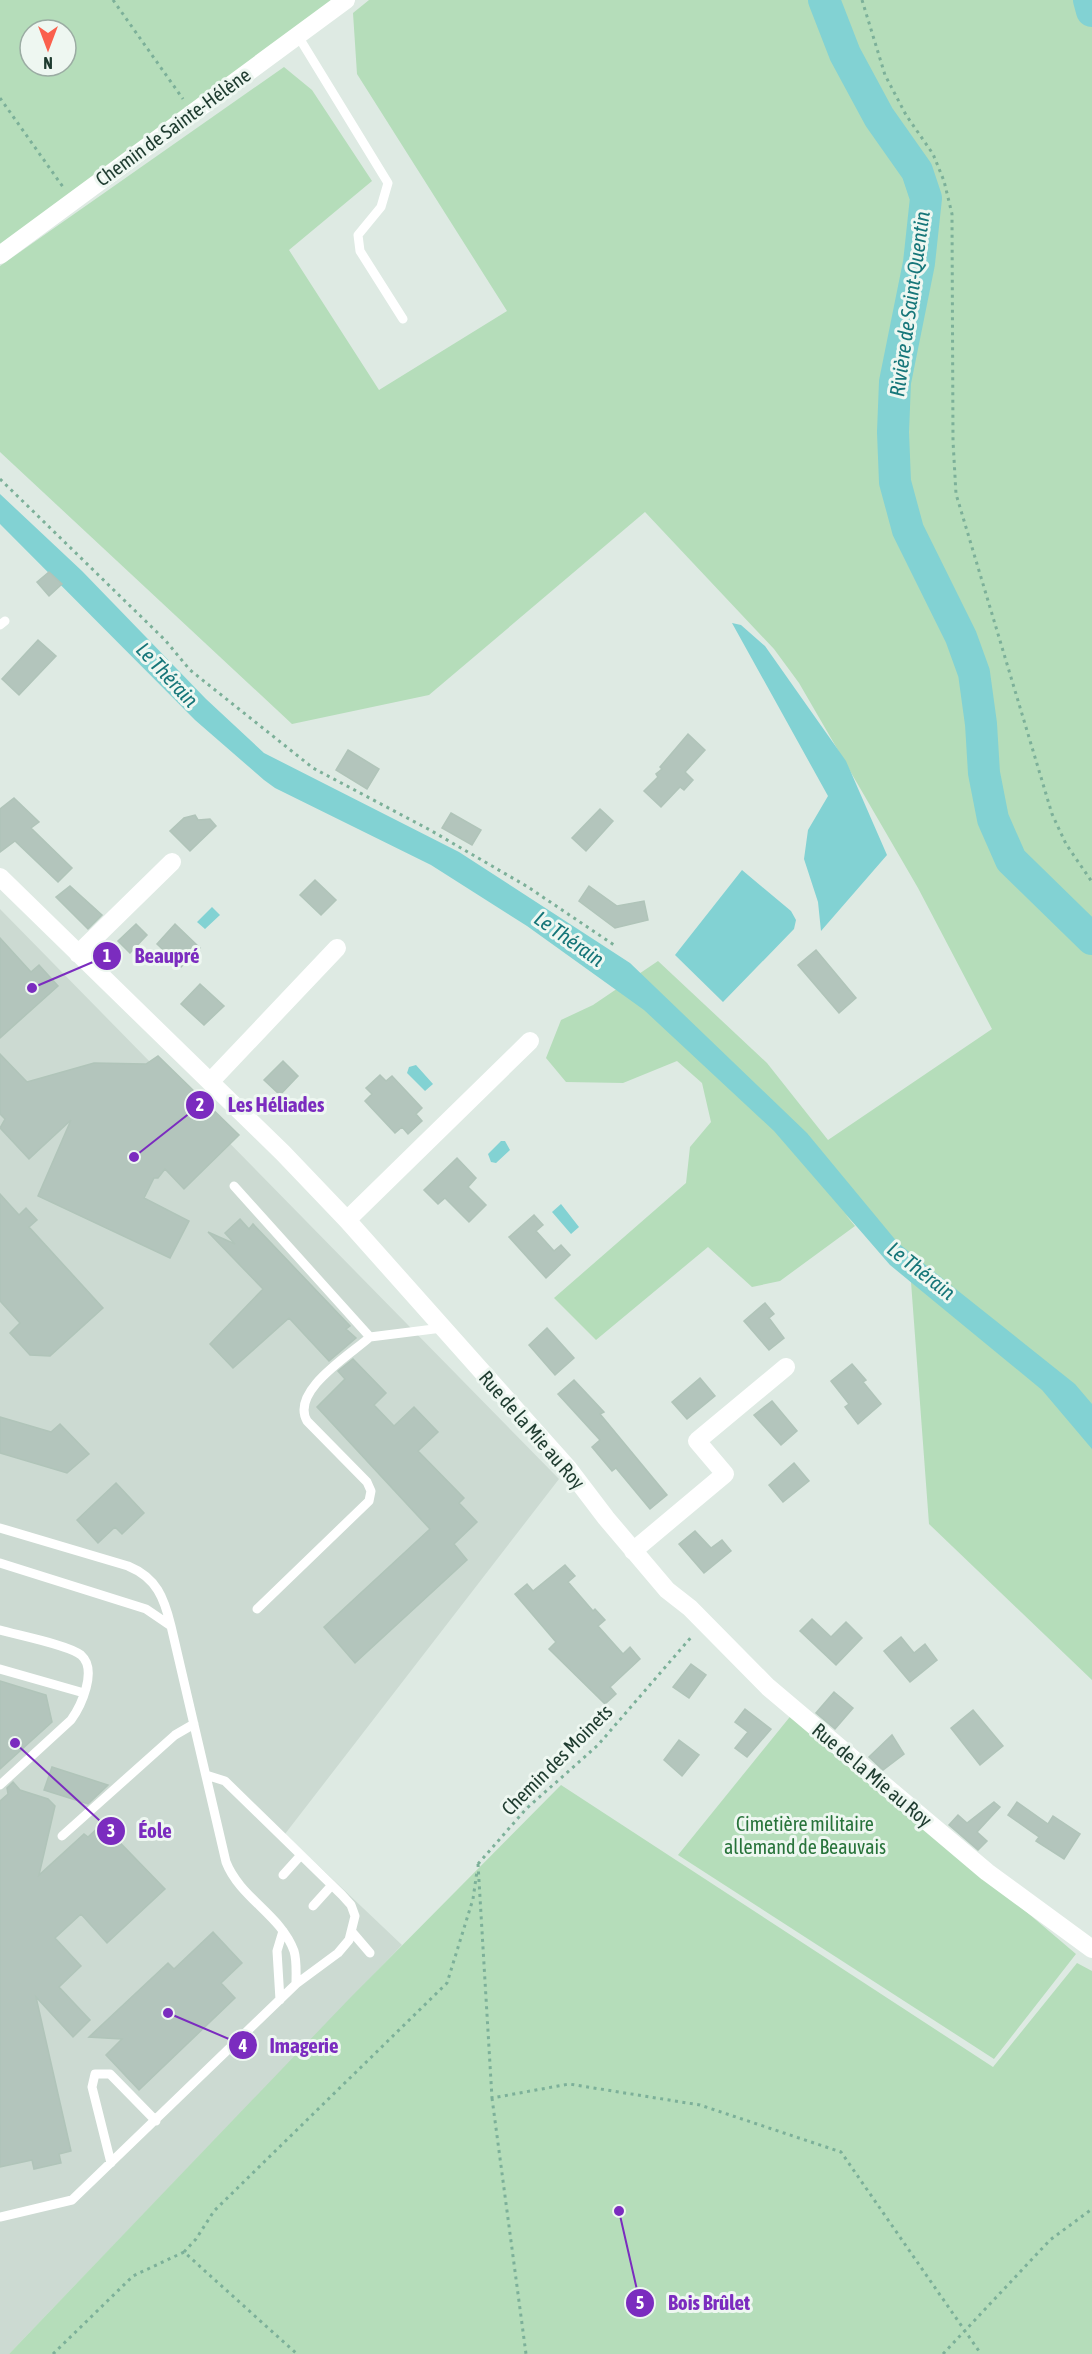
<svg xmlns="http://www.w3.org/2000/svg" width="1092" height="2354" viewBox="0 0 1092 2354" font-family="'Asap Condensed',sans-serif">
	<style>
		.built { fill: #ccdad2 }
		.green { fill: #b5ddba; fill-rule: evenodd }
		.water { fill: #82d2d3 }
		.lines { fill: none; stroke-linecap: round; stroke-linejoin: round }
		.river { stroke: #82d2d3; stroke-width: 32 }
		.building { fill: #b3c5bc; stroke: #b0c4b9; stroke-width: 1.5 }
		.path { stroke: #7cb099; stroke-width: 3; stroke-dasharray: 3 4.5; stroke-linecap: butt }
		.lane { stroke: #fff; stroke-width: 9 }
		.street { stroke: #fff; stroke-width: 18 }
		.labels { text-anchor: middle; stroke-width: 6; stroke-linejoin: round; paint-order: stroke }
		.street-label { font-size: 20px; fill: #1e3b2f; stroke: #eef7f1 }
		.park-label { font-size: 20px; fill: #27733a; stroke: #eef7f1 }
		.water-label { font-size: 21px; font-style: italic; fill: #167679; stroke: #eef7f1 }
		.leader { fill: none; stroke: #7b2cbf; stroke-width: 2 }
		.callout-dot { fill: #7b2cbf; stroke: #eef7f1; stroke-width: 2 }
		.mark-label { font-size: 18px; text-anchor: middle; font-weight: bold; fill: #fff }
		.callout-label { font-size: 21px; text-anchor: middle; font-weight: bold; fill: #7b2cbf; stroke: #eef7f1; stroke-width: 6; stroke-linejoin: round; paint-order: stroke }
	</style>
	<rect width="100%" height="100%" fill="#deeae3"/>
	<path class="built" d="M0 909 559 1479 285 1834 402 1945 9 2354H0Z"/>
	<path class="green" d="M0 0H340L0 251ZM30 30H66V66H30Z
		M369 0H1092V1680L929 1524 911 1282 845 1214 855 1226 780 1281 752 1287 708 1247 596 1340 554 1298 686 1183 690 1147 711 1122 702 1083 677 1061 623 1083 566 1082 546 1058 561 1020 593 1005 658 961 767 1063 828 1140 992 1029 918 888 799 683 774 649 645 512 429 695 292 724 0 452V266L284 67 312 90 372 181 289 250 379 390 507 311 357 74 353 13Z
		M793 1713 1076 1954 994 2059 678 1855Z
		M561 1785 993 2067 1077 1963 1092 1971V2354H9L349 1999Z"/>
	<path class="water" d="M0 494 82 571 206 699 264 753 459 852 630 963 807 1133 898 1243 1075 1384 1092 1404V1449L1042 1390 890 1265 774 1131 644 1010 527 926 431 865 275 788 264 780 195 720 0 524Z
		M732 623 741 625 765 646 846 761 887 855 821 931 818 902 804 859 808 830 828 796Z
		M742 870 791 911 796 920 794 929 723 1002 675 955Z
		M212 907 220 915 205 929 197 922Z
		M416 1065 433 1084 425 1091 407 1073 409 1067Z
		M501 1141H505L510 1150 496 1163 491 1162 488 1154Z
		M561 1204 579 1227 571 1234 552 1212Z"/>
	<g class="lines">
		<path class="river" d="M824 0 845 54 879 117 917 171 926 198 919 263 895 382 893 432 895 482 908 530 961 637 974 673 981 724 984 773 993 819 1011 860 1092 939
			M1089 0 1092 11"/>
	</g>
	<path class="building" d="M49 572 62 584 49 596 37 582Z
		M38 640 56 656 19 695 2 679Z
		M688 734 705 750 685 772 693 780 684 790 680 787 661 807 644 791 658 777 656 774 662 769 660 767Z
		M348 750 379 769 367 789 336 770Z
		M14 798 39 822 31 828 72 868 58 882 15 841 0 852V809Z
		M600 809 613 821 586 851 572 838Z
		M451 813 481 830 472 845 442 828Z
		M195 815 198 820 210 819 216 826 190 851 170 831 184 818Z
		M315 880 336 900 321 915 300 895Z
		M70 886 102 915 88 929 56 897Z
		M589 886 617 906 644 901 648 920 615 928 579 901Z
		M136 924 147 935 130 953 118 941Z
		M175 924 200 948 181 967 157 944Z
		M0 938 31 972 39 965 58 986 0 1038Z
		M816 950 856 998 839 1013 798 965Z
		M200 984 224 1006 204 1025 181 1004Z
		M0 1054 27 1082 94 1063 146 1064 158 1056 239 1135 184 1189 165 1169 158 1178H154L144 1198 189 1221 170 1258 38 1196 71 1120 29 1159 0 1128 5 1119 0 1114Z
		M283 1061 298 1076 280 1095 264 1080Z
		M380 1075 386 1081 392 1076 422 1108 416 1114 422 1121 408 1134 402 1127 395 1133 365 1101 372 1094 366 1088Z
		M457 1158 476 1178 468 1187 486 1205 469 1222 445 1198 438 1204 424 1190Z
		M0 1194 19 1215 26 1208 37 1220 29 1227 103 1308 50 1356 30 1355 10 1333 20 1323 0 1301Z
		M534 1215 543 1225 536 1231 554 1251 561 1245 570 1255 546 1278 509 1237Z
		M240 1219 249 1229 253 1224 350 1326 346 1329 356 1338 329 1361 289 1318 233 1368 210 1344 263 1289 208 1232 235 1244 225 1233Z
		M765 1303 774 1314 769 1318 784 1338 769 1350 744 1321Z
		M547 1328 574 1358 555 1375 529 1345Z
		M353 1359 386 1393 374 1405 394 1426 414 1407 438 1432 418 1451 464 1498 459 1503 477 1522 454 1544 467 1560 355 1663 324 1627 430 1529 317 1407 345 1379 338 1371Z
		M852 1364 866 1380 863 1382 881 1404 858 1424 845 1407 849 1404 831 1381Z
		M700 1378 715 1396 687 1419 672 1402Z
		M574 1380 604 1412 600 1414 667 1495 650 1509 616 1468 612 1471 592 1447 600 1440 558 1394Z
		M772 1401 797 1431 781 1445 754 1415Z
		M0 1417 51 1432 60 1424 89 1454 67 1473 0 1453Z
		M794 1463 809 1481 783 1502 769 1485Z
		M116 1483 144 1513 122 1534 115 1527 98 1543 77 1520Z
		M695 1531 711 1548 722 1540 731 1551 704 1573 679 1544Z
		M565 1565 575 1576 568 1582 593 1611 595 1609 605 1620 598 1626 623 1654 630 1647 640 1659 610 1687 616 1694 605 1704 549 1649 556 1642 515 1594 527 1584 533 1591Z
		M812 1619 831 1637 846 1622 862 1638 836 1665 800 1631Z
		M901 1637 914 1653 925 1644 937 1660 910 1682 884 1651Z
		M691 1664 706 1675 689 1698 673 1687Z
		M0 1681 46 1695 52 1722 0 1769Z
		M834 1692 853 1708 835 1729 816 1713Z
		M745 1709 771 1729 747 1757 735 1748 748 1732 735 1722Z
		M973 1710 1003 1746 980 1765 951 1728Z
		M892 1735 904 1754 883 1770 869 1757Z
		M679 1740 699 1755 682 1776 664 1760Z
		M52 1767 108 1785 88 1804 44 1790Z
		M13 1782 20 1790 48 1799 55 1806 39 1875 84 1834 88 1837 102 1824 165 1889 107 1943 81 1914 55 1938 81 1966 59 1987 90 2020 73 2037 36 1997 71 2151 59 2154 61 2163 34 2169 32 2160 0 2167V1801L8 1794 7 1788Z
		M994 1802 1000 1807 977 1832 987 1841 978 1850 949 1825 958 1815 967 1823Z
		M1017 1802 1048 1824 1053 1816 1080 1834 1064 1859 1036 1841 1039 1837 1008 1815Z
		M213 1932 242 1963 221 1983 235 1998 139 2090 106 2055 122 2039 89 2037 168 1963 174 1969Z"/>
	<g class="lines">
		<path class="path" d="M113 0 183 99
			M862 0 885 75 906 115 933 154 944 181 952 214 953 441 956 494 1052 814 1066 844 1092 882
			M0 98 63 187
			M0 479 165 640 190 670 313 768 430 830 528 887 614 945
			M478 1864 492 2098 569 2084 700 2105 841 2152 981 2354
			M478 1864 526 1809 598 1745 693 1635
			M492 2098 526 2354
			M184 2252 196 2239 214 2211 447 1983 473 1899 477 1871
			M53 2354 133 2276 184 2252 297 2354
			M943 2354 1050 2240 1092 2209"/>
		<path class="lane" d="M298 36 388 183 381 207 358 235 360 251 403 319
			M0 625 5 621
			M234 1186 370 1337 442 1328
			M0 1528 128 1566C157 1578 164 1598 171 1626L226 1862C240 1898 281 1915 294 1951 297 1961 296 1973 296 1984
			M0 1563 146 1609 171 1626
			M257 1609 369 1501 371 1491 367 1482 307 1421C290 1391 350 1355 370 1337
			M0 1630C17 1635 69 1645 81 1655 98 1670 81 1706 71 1720L0 1785
			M0 1669 84 1693
			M62 1836 175 1735 194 1724
			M283 1875 301 1855
			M313 1906 332 1885
			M352 1932 370 1953
			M280 2000 277 1951 283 1931
			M111 2163 92 2087 95 2074H110L156 2121
			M0 2217 72 2200 296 1984 338 1953 349 1940 355 1916 351 1905 342 1895 225 1781 206 1775"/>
		<path class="street" d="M0 255 346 0
			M0 877 283 1153 347 1220 568 1468 606 1518 667 1590 690 1608 768 1687 987 1872 1092 1949
			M78 954 172 862
			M210 1082 337 948
			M347 1220 530 1041
			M633 1551 725 1474 697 1441 786 1367"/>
	</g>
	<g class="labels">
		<g class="street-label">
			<text transform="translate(173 127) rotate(-36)" y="7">Chemin de Sainte-Hélène</text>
			<text transform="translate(532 1430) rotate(49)" y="7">Rue de la Mie au Roy</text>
			<text transform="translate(557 1760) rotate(-45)" y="7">Chemin des Moinets</text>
			<text transform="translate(872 1775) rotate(40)" y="7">Rue de la Mie au Roy</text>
		</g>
		<g class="park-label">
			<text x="805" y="1831">Cimetière militaire<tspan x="805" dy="23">allemand de Beauvais</tspan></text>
		</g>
		<g class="water-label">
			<text transform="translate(910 304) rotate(-82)" y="7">Rivière de Saint-Quentin</text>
			<text transform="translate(167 675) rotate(47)" y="7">Le Thérain</text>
			<text transform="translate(569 939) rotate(35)" y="7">Le Thérain</text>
			<text transform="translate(921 1271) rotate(38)" y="7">Le Thérain</text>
		</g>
	</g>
	<path class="leader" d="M32 988L107 956M134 1157L200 1105M15 1743L111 1831M168 2013L243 2045M619 2211L640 2303"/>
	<g class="callout-dot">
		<circle cx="32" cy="988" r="6"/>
		<circle cx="134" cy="1157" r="6"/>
		<circle cx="15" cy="1743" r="6"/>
		<circle cx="168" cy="2013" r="6"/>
		<circle cx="619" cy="2211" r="6"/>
		<circle cx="107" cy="956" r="15"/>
		<circle cx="200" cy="1105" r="15"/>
		<circle cx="111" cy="1831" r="15"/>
		<circle cx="243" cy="2045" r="15"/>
		<circle cx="640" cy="2303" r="15"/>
	</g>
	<g class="mark-label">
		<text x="107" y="962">1</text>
		<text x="200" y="1111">2</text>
		<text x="111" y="1837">3</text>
		<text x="243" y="2052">4</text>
		<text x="640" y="2309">5</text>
	</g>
	<g class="callout-label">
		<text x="167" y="963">Beaupré</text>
		<text x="276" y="1112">Les Héliades</text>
		<text x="155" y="1838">Éole</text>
		<text x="304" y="2053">Imagerie</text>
		<text x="709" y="2310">Bois Brûlet</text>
	</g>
	<g transform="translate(48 48) rotate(180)"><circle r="28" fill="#eef7f1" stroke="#9baca3" stroke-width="1.5"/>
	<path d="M0-4.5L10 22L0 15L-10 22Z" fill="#fa604d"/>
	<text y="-9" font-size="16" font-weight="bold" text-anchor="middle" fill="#1e3b2f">N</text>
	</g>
</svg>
